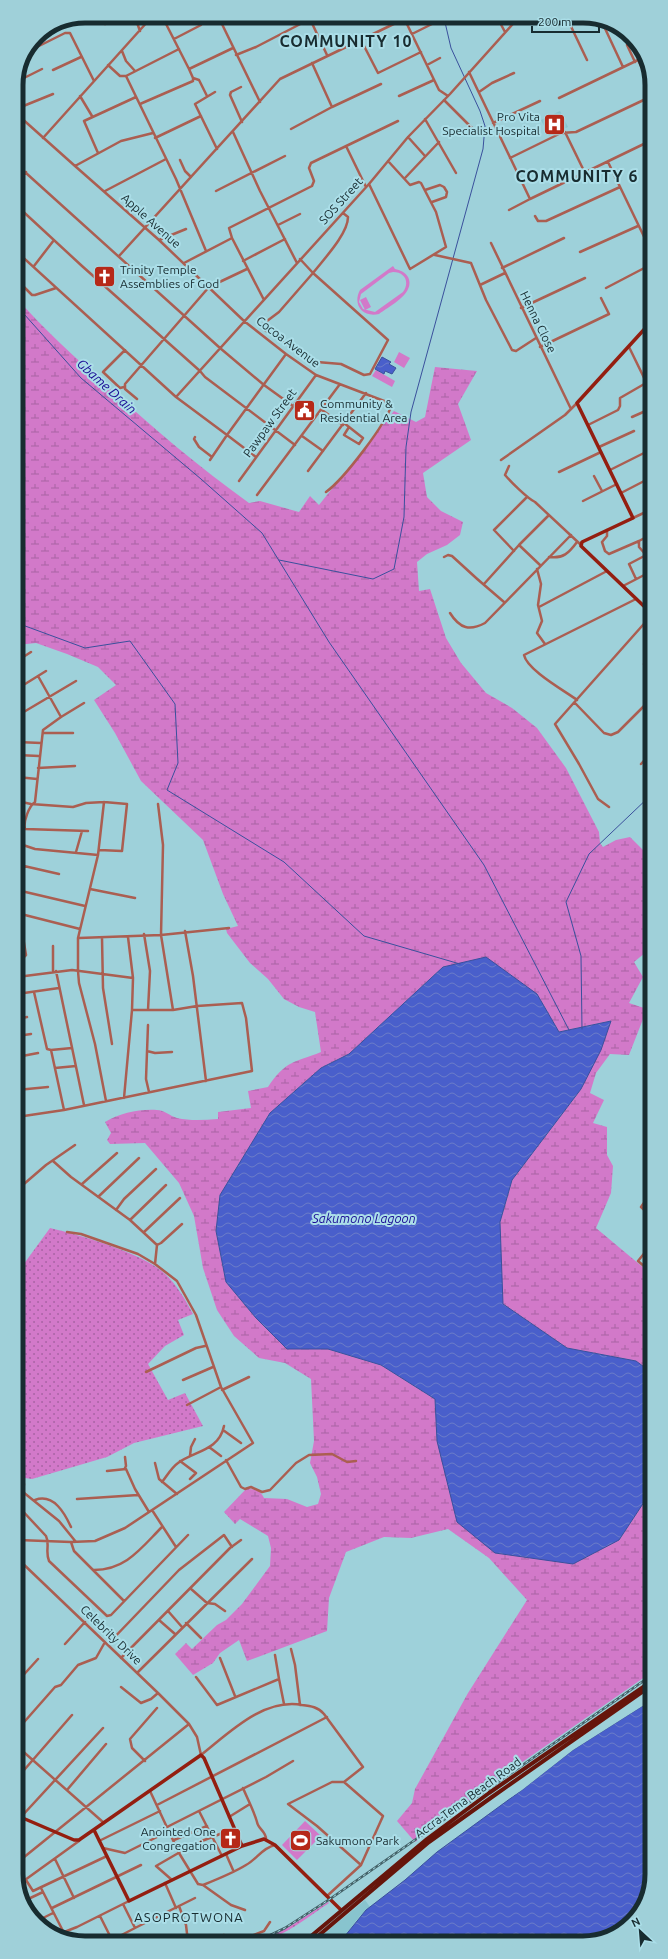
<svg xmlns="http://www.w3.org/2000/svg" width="668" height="1959" viewBox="0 0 668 1959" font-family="Ubuntu,sans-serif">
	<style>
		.built { fill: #88c4ce }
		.grass { fill: url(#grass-dots) }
		.wetland { fill: url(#wetland-marsh) }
		.pitch { fill: #d279c9; fill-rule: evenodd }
		.water { fill: url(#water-waves); stroke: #3a509c }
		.pier { fill: #9ed1da }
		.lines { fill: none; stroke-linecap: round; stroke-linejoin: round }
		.stream { stroke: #3a509c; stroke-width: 1 }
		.street { stroke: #ab5e51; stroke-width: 2.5 }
		.secondary { stroke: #941e10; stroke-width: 3.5 }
		.primary { stroke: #66150b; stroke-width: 4 }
		.rail-casing { stroke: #446268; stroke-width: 2.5 }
		.rail { stroke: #abdee8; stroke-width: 1; stroke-dasharray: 3; stroke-linecap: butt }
		.labels { text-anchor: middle; stroke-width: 4; stroke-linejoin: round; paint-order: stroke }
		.poi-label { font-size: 12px; fill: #182c30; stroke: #abdee8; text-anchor: start }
		.street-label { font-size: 12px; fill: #182c30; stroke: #abdee8 }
		.water-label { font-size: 13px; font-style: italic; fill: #1a0c95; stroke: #abdee8 }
		.neighbourhood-label { font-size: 13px; letter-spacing: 1px; fill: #182c30; stroke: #abdee8 }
		.district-label { font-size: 16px; font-weight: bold; letter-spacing: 1px; fill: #182c30; stroke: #abdee8 }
		.rim { fill: none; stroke: #182c30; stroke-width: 5 }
	</style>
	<defs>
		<pattern id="grass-dots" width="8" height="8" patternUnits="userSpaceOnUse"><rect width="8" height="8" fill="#d279c9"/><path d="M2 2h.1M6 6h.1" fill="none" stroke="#a963a4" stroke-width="1.8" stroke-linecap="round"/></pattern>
		<pattern id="wetland-marsh" width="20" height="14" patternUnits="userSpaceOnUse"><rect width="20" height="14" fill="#d279c9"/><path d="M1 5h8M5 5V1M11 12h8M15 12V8" fill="none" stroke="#a963a4"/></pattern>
		<pattern id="water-waves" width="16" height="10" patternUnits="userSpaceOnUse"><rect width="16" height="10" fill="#495fcb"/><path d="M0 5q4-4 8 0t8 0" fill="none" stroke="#6b7cc8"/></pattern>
	</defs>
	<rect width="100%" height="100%" fill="#9ed1da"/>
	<path class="built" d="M560 111 568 127 549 136 541 120Z
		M365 1900 370 1907 359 1917 340 1942H314Z"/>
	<path class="grass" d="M50 1228C80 1235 142 1253 164 1273 177 1285 185 1299 193 1314L178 1320 184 1335 165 1346 148 1364 168 1400 185 1393 203 1426 134 1443 107 1457 32 1479 18 1477V1272Z
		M328 1902 329 1903C312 1914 277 1942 257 1942L292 1925Z"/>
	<path class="wetland" d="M16 297C44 330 76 358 108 387 153 428 199 467 249 503L260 501 299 512 310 496 319 505 394 411 416 422 425 417 435 367 477 371 458 404 471 440 423 473 427 497 441 511 463 522 460 535 447 545 427 554 417 562 419 591 430 589 446 638 461 663 486 693 512 708 537 728 566 768 599 832 600 843 603 847 616 840 630 837 651 858V948L634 962 643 977 629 1003 647 1009 629 1055 610 1054 596 1073 590 1093 604 1100 593 1123 607 1127V1155L613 1166 611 1193 596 1228 651 1274V1372L636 1361 567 1348 502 1304 500 1222 512 1180 581 1089 610 1021 559 1032 537 994 443 967 349 1054 321 1068 270 1113 220 1195 216 1231 226 1282 256 1318 287 1349H328L381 1365 435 1399 437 1441 619 1540 652 1490V1672L505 1774 415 1842 397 1821 412 1803 415 1789 468 1693 527 1600 489 1558 448 1529 411 1538 384 1537 346 1552 329 1598 327 1631 247 1661 239 1640 220 1653 213 1663 193 1675 175 1654 186 1643 192 1649 217 1625 226 1620 242 1604 270 1566 271 1548 268 1536 240 1519 235 1524 224 1512 246 1489C255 1489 260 1490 264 1498L287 1499 307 1507 318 1504 321 1494 317 1477 310 1463 314 1441 311 1379 285 1363 259 1358 234 1336 217 1310 203 1268 194 1216 179 1183 145 1143 110 1144 107 1140 111 1133 105 1122C121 1113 138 1109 157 1110 164 1110 170 1116 177 1118 190 1121 204 1120 218 1119V1112L251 1108 248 1091 268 1087C286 1060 294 1063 321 1052L315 1012 299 1007 284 999 268 979 250 963 227 933 226 929 238 926 223 894 203 840 141 781 115 733 94 700 116 685 98 667 67 654 36 643 17 645Z"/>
	<path class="pitch" d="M393 266 395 269C400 270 405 272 408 277 416 293 390 306 379 314 363 318 352 305 360 290ZM393 272C405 272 410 282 403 292L375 312 363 309 359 302 361 294 389 273Z
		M366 297 371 307 365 310 360 300Z
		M399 352 410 358 404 368 394 362Z
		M376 370 395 381 392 387 372 376Z
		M305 1821 321 1836 297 1860 282 1845Z"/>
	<path class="water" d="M382 357 391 362 389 364 396 368 392 374 385 371 384 374 375 369Z
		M486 957 537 994 559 1032 611 1021 601 1050 581 1089 512 1180 500 1222 503 1304 567 1348 636 1361 651 1372 652 1490 619 1540 573 1564 495 1553 457 1522 437 1441 435 1399 381 1365 328 1349H287L256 1318 226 1282 216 1231 220 1195 270 1113 321 1068 349 1054 443 967Z
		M652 1700V1874L638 1916 600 1941 340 1942 366 1910 405 1880 437 1852 522 1790 573 1750Z"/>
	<path class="pier" d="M652 1698V1700L573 1750 522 1790 510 1798 508 1797 585 1739Z"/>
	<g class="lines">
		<path class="stream" d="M16 305 81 378 201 479 262 533 329 642 484 865 569 1030
			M279 560 373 579 394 569 404 517 406 447 411 412 483 149 485 126 480 111 451 48 444 18
			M17 623 85 648 130 641 175 704 178 763 167 790 284 862 364 936 460 964
			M582 1029 581 956 566 902 589 854 651 795
			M643 1503 652 1511"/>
		<path class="street" d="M566 16 587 60
			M497 17 505 32
			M404 18 439 90 448 96
			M310 19 327 55
			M136 20 140 31
			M164 20 189 69 233 48
			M220 20 260 102
			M103 21 105 24 113 21
			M602 22 623 67
			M222 24 232 20
			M412 34 438 21
			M174 39 201 25
			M363 44 378 73 421 52
			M627 45 635 62
			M32 46 35 48 65 33H70L94 81
			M122 51 126 61 135 71
			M236 55 256 47 310 19
			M644 58 638 60 650 84
			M312 63 332 107 381 84
			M108 65 120 76H126L179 49
			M427 65 440 58
			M53 70 81 57
			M469 72 530 199 650 141
			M126 76 176 179 206 251
			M193 78 199 80 207 96
			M16 82 42 69
			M241 87 231 92 230 95 242 122
			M215 92 195 104 217 149
			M479 92 492 83 514 73
			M80 96 92 116
			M399 96 434 80
			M559 98 638 60
			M444 100 477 133
			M140 104 193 81V78L189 69
			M16 109 53 94
			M16 114 19 116 16 118
			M19 116 75 166
			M425 119 456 173
			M493 123 540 101
			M291 129 332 107
			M233 132 260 191 297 263
			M565 132 585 173
			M153 133 121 141 75 166 159 240 244 321 286 354 316 375 392 404C386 424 344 479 326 492
			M408 137 425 156
			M43 138 149 20
			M155 138 201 116
			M346 146 366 187
			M98 153 84 121 136 97
			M510 158 561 133 576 132 650 97
			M180 160 185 171 191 177
			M608 162 650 249
			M16 164 220 348 264 385 293 406
			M405 178 439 142
			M16 182 26 172
			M369 184 410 269 446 247 436 212 421 183 419 182 410 185 388 161
			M425 190 440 185 444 187 447 192 446 197 432 202
			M105 191 166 159
			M216 191 285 156
			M16 205 82 266 200 371 205 377 295 445
			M509 210 530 199
			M535 216 538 221H546L620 187
			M278 225 300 214
			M159 240 186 229
			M491 243 571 409
			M16 251 176 397 227 435 286 354
			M580 252 638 226
			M435 255 471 263 486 300 512 350 516 351 536 338
			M119 256 280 79 404 19
			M300 259 313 273C323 260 348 234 348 217L343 213
			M243 261 285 239
			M184 263 232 238
			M34 266 54 240
			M502 268 564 238
			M313 273 388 340 370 374 364 375 341 364 317 362 308 358 263 329V324L279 312Z
			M16 279 32 295H35L56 288
			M480 285 505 273
			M606 288 650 265
			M264 300 232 238 229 228 312 186 314 181 309 168 311 163 398 121
			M521 308 585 278
			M540 347 609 314 601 298
			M629 347 650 390
			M644 377 650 375
			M124 387 120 388 103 372 125 350
			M176 397 369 184 408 137 450 94 519 17
			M137 399 125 389V384L209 287 247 269
			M322 410 343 425
			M632 417 650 409
			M344 423 363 438 359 444 344 435 349 427
			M588 425 618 410 620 406V398L646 383
			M302 436 323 451
			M195 437 194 439 199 447 212 457
			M599 447 634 431
			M210 460 227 435 256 457
			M501 460 565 415 577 403
			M509 466 505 475C511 482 527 498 535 502L580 544
			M610 470 644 453
			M308 471 366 393
			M559 472 601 452
			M594 476 602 491
			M239 481 316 375
			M645 481 650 491
			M621 493 650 478
			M257 495 340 384
			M583 501 617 484
			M633 518 650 510
			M607 530V536L602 542 605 551 609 554 639 541
			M514 551 494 530 527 497
			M646 555 639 547V541L650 535
			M444 557 448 555 452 556C469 572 486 587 504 602
			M549 557C563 559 569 553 577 542
			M540 565 519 545 548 516
			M537 569 541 584 538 605 542 621 537 633 545 644
			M636 579 629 564 650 553
			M484 584 519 545
			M623 586 650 572
			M539 607 607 571
			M450 613C460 629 470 631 485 623L571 535
			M17 661 31 652
			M644 664 650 657
			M38 676 61 717
			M17 689 46 671
			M577 700C565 691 527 670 524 655L636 599
			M84 703 61 717 43 730 35 802C29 806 23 822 25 829L88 831
			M575 703 604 733 611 735 618 732 651 699
			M17 716 76 681
			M43 733H73
			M17 742 41 743
			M17 755 39 756
			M641 764 651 753
			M38 768 75 766
			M17 777 37 779
			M17 801 31 804 73 807 86 803 104 802 127 804 122 851 99 850
			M104 802 98 855 78 938V971L79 983 95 1044 106 1101
			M158 804 163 845 161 935 173 1010
			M609 807 598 799 579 764 555 724 650 617
			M17 843 35 849 98 855
			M76 852 82 831
			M90 889 135 898
			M17 890 85 906
			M17 913 80 929
			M17 915 24 866 59 874
			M185 931 193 976 206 1081
			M144 934 150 971 148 1010
			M17 935 23 937 26 955 23 958 17 959
			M79 938 161 935 229 928
			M102 938 103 988 112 1044
			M53 946V971
			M56 971 84 1105
			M17 977 72 970 133 978
			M34 992 47 1049 51 1050 64 1110
			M17 994 59 988
			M17 1011 20 1019
			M17 1019 27 1017
			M148 1025 146 1079 149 1092
			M17 1036 31 1034
			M51 1050 72 1048
			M147 1051 155 1053 172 1052
			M17 1057 38 1053
			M55 1068 76 1066
			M17 1090 48 1087
			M124 1098 132 1010 133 978 128 937
			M17 1117 64 1110 252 1071 246 1018 242 1003 197 1006 173 1010H132
			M53 1161 71 1177 130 1220 157 1245 155 1264
			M82 1184 117 1153
			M17 1190 46 1165 75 1145
			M651 1193 641 1207 651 1216
			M98 1197 139 1158
			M116 1210 124 1199 156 1169
			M130 1220 166 1185
			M144 1232 180 1198
			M157 1245 161 1243 182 1224
			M651 1245 638 1261 651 1272
			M146 1372 196 1348 205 1346
			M183 1380 213 1367
			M222 1390 249 1377
			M187 1405 221 1387
			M223 1430 241 1443
			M209 1447 221 1456
			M190 1456 191 1447 195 1439
			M226 1460 241 1487 245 1489 251 1487 262 1492 270 1490 296 1463 309 1455 332 1454 347 1462 356 1461
			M180 1461 196 1473 190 1479
			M155 1463 159 1479 177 1494
			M125 1468 126 1466 125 1457
			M107 1471 126 1469 135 1489 149 1512
			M18 1479 24 1484 23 1492 59 1521 76 1542
			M162 1482C167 1476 171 1468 178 1463 194 1451 219 1451 224 1426
			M77 1499 138 1495
			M35 1500C54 1493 65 1514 71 1527
			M18 1506 46 1536C50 1544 45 1552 49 1561L107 1616 111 1615 188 1535
			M152 1510 176 1547
			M18 1540 71 1542 95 1541 125 1528 253 1443 221 1387 196 1315 177 1281 155 1264 138 1254 81 1234 67 1232
			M71 1542 74 1551 124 1601
			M18 1559 158 1693 151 1699 141 1703 121 1687
			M94 1570C126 1570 141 1548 162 1527
			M190 1588 207 1603 215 1604 225 1611
			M168 1611 182 1627
			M159 1620 175 1634
			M186 1623 201 1638
			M65 1644 85 1622
			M108 1644 179 1570 224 1535 232 1547
			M291 1649 295 1665 300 1705
			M275 1655 279 1679
			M121 1658 230 1548 241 1540
			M220 1658 235 1696
			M137 1673 252 1559
			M196 1677 217 1705 279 1679 284 1704
			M18 1681 38 1659
			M158 1693 189 1724 197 1737 201 1755C229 1733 263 1698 302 1705 311 1706 318 1707 324 1714L363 1767 344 1782H332L288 1804 317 1826 361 1865 327 1896
			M18 1729 55 1687 61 1685 78 1665 96 1658 105 1642
			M18 1747 104 1823
			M145 1761 132 1748 130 1739 157 1708
			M18 1777 72 1715
			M344 1782 383 1816 361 1865
			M243 1788C248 1800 254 1811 257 1822 258 1829 266 1831 266 1839
			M67 1790 106 1744
			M150 1791 179 1853 198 1884 203 1885 231 1905 245 1910
			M157 1805 327 1717
			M199 1811 222 1856
			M21 1817 103 1728
			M229 1817 250 1804
			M167 1827 266 1777 293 1761
			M174 1840 207 1826
			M99 1841 160 1811
			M103 1848 125 1853 169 1831
			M226 1854 233 1870
			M55 1859 74 1898
			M18 1862 189 1724
			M26 1880 33 1891 107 1856
			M172 1880 156 1866 194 1844 233 1829
			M165 1883 176 1908
			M18 1885 79 1841
			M203 1885C218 1879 233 1873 246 1865 257 1859 262 1848 275 1845
			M41 1888 64 1933
			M24 1901 43 1892
			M123 1904 135 1928 195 1898
			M179 1906 186 1925 188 1942
			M52 1908 141 1865
			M100 1916 112 1940 135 1928
			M37 1921 53 1913
			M59 1934 77 1927 129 1901
			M157 1942V1943
			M166 1942H198L224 1935 232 1942
			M236 1942 264 1931 270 1922"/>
		<path class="secondary" d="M650 323 577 403 633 518 582 542 581 546 650 612
			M18 1816 74 1840H79L201 1755 204 1758 242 1846
			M94 1830 129 1901 242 1846 264 1839 275 1845 341 1910"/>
		<path class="primary" d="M304 1942 427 1839 489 1793 652 1681
			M311 1942 429 1842 492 1797 652 1685"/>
		<defs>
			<path id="rail" d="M256 1942 285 1928 330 1899 652 1675"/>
		</defs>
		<use href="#rail" class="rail-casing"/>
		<use href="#rail" class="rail"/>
	</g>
	<defs>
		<symbol id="hospital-square" viewBox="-11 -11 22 22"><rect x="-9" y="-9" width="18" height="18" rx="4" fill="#b62918" stroke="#abdee8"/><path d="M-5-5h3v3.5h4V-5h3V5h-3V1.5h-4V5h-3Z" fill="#fff"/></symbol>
		<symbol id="church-square" viewBox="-11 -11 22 22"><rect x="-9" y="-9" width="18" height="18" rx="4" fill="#b62918" stroke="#abdee8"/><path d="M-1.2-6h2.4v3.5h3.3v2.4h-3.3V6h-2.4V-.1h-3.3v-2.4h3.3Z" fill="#fff"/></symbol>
		<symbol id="civic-square" viewBox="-11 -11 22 22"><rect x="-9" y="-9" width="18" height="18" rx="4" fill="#b62918" stroke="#abdee8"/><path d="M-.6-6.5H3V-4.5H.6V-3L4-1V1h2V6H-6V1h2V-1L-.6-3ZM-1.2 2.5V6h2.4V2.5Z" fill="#fff"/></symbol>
		<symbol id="stadium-square" viewBox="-11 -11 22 22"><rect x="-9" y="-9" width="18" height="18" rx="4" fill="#b62918" stroke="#abdee8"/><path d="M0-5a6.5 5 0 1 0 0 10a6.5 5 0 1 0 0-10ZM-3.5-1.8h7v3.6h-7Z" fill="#fff"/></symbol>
	</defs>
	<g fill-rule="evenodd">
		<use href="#hospital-square" x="542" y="112" width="25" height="25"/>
		<use href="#church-square" x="92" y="264" width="25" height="25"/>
		<use href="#civic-square" x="292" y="398" width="25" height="25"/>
		<use href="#church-square" x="218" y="1826" width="25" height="25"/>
		<use href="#stadium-square" x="288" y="1828" width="25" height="25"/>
	</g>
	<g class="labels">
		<g class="poi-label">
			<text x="540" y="121" text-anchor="end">Pro Vita<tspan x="540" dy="14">Specialist Hospital</tspan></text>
			<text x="120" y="274">Trinity Temple<tspan x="120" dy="14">Assemblies of God</tspan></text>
			<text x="320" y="408">Community &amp;<tspan x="320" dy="14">Residential Area</tspan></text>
			<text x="216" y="1836" text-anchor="end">Anointed One<tspan x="216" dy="14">Congregation</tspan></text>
			<text x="316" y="1845">Sakumono Park</text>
		</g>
		<g class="street-label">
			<text transform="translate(341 201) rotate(-48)" y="4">SOS Street</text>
			<text transform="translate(151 221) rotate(42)" y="4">Apple Avenue</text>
			<text transform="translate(538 322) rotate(64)" y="4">Henna Close</text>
			<text transform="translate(288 342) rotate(37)" y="4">Cocoa Avenue</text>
			<text transform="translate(270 423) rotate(-54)" y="4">Pawpaw Street</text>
			<text transform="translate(111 1635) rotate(44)" y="4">Celebrity Drive</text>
			<text transform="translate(468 1798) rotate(-36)" y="4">Accra-Tema Beach Road</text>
		</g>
		<g class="water-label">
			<text transform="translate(107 386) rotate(42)" y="5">Gbame Drain</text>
			<text x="364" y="1223">Sakumono Lagoon</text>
		</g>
		<g class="neighbourhood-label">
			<text x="189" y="1922">ASOPROTWONA</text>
		</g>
		<g class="district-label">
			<text x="346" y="47">COMMUNITY 10</text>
			<text x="577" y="182">COMMUNITY 6</text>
		</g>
	</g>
	<path d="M0 0H668V1959H0ZM85 23H583A62 62 0 0 1 645 85V1874A62 62 0 0 1 583 1936H85A62 62 0 0 1 23 1874V85A62 62 0 0 1 85 23Z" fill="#9fd0d9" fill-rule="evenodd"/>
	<path class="rim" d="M85 23H583A62 62 0 0 1 645 85V1874A62 62 0 0 1 583 1936H85A62 62 0 0 1 23 1874V85A62 62 0 0 1 85 23Z"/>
	<g transform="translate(640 1931) rotate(334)" stroke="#abdee8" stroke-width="3" paint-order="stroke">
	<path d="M0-3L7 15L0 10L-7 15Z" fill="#182c30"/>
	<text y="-6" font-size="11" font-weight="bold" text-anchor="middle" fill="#182c30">N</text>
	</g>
	<path d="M532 26v6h67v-6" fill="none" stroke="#182c30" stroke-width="2"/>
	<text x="538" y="26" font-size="12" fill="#182c30" stroke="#abdee8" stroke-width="3" paint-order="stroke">200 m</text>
</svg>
